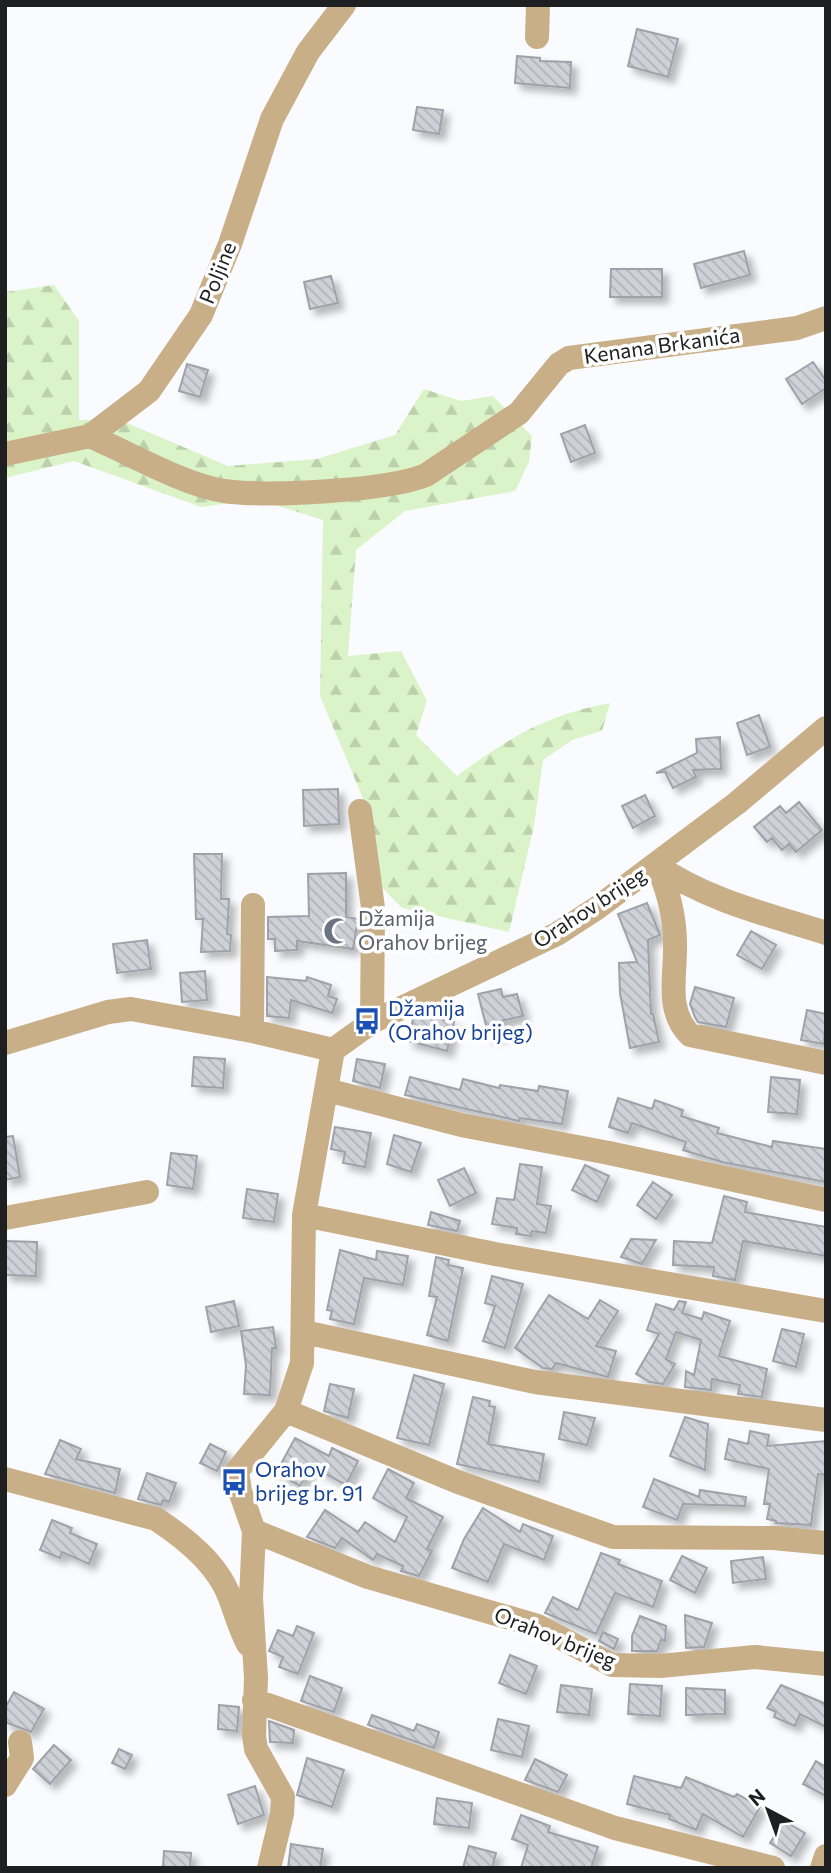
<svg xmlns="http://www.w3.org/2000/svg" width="831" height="1873" viewBox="0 0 831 1873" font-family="Commissioner,sans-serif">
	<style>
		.forest { fill: url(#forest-firs) }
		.building { fill: url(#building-back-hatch); stroke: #9fa2a8; stroke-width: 2; filter: url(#shadow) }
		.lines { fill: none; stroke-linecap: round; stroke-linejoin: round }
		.minor { stroke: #c9af87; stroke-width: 24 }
		.labels { text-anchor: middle; stroke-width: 7; stroke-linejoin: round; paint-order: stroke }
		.street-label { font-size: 21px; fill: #1e1f21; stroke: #fff }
		.worship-label { font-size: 21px; fill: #5b616d; stroke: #fff; text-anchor: start }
		.transit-label { font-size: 21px; fill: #164399; stroke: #fff; text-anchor: start }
	</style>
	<defs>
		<pattern id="forest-firs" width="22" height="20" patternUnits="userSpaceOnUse" patternTransform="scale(1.75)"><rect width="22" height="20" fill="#dbf3c8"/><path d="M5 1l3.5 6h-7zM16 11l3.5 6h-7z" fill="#bcd0ac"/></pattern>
		<pattern id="building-back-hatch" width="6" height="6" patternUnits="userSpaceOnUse" patternTransform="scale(1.75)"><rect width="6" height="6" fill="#ced1d7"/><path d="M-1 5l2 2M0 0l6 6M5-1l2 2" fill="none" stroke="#b0b3b8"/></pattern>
		<filter id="shadow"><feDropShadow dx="6" dy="6" stdDeviation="3.5" flood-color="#0004"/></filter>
	</defs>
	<rect width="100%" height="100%" fill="#fafbfe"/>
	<path class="forest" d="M54 285 79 321V420H120L228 466 317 459 395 435 424 389 461 401 493 396 532 436 529 462 515 491 405 511 356 550 348 656 401 651 427 701 416 735 457 776C507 739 547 714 610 703L602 731 572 740 543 760 534 826 509 932 402 908 371 876 370 815 320 696 323 520 257 499 201 507 74 461 5 478V292Z"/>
	<path class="building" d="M637 29 678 39 668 77 628 66Z
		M517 56 540 58V61L571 62 570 88 515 83Z
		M417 107 443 110 439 134 413 130Z
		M744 251 750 275 701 288 694 264Z
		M611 269H662V297H610Z
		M331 276 338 303 310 309 304 282Z
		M813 362 826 381V388L802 404 786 379Z
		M187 364 208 370 200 397 179 391Z
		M585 425 595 453 571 462 561 434Z
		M759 715 770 747 747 755 737 723Z
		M720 737 721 769 693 770 696 777 673 788 665 772 656 773 697 753 696 739Z
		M338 789 339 824 304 826 303 790Z
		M645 795 655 816 633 828 622 806Z
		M799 802 822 830 796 852 789 844 782 850 772 838 767 842 754 827 780 806 786 813Z
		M194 854H222L221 899H229L227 934 231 935 230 951 201 952 203 919H196Z
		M346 873V917L358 919 353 949 297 941V950L275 951V939H268V917L309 916 308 874Z
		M647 903 660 935 648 940 651 1014H653L659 1042 630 1048 620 993 619 963 637 962 618 914Z
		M751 931 776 945 762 969 737 955Z
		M147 940 151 969 117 973 113 944Z
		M205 971 207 1000 182 1002 180 973Z
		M267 977 306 981 307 977 331 985 328 996 337 999 332 1013 291 1000 289 1018 267 1016Z
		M695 987 734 998 726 1027 698 1022 695 1017 690 1004Z
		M501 989 503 997 517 994 523 1016 501 1021 504 1033 489 1037 478 994Z
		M807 1010 826 1014 824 1044 801 1040Z
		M423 1014 454 1022 447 1051 408 1041 413 1019Z
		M194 1057 225 1059 223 1088 192 1086Z
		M357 1059 385 1064 380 1088 353 1081Z
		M410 1077 460 1090 463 1079 499 1088 500 1085 538 1091 539 1086 568 1091 562 1124 520 1118 519 1121 405 1095Z
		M771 1077 800 1080 797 1114 768 1112Z
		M618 1098 652 1109 655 1100 683 1110 681 1116 719 1128 717 1133 772 1147 773 1141 826 1149V1182L722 1162 683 1150 686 1142 632 1123 628 1133 609 1127Z
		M335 1127 371 1133 365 1167 343 1163 345 1152 331 1149Z
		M394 1135 421 1143 411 1172 387 1164Z
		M13 1136 20 1177 5 1180V1137Z
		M171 1153 197 1156 193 1189 167 1185Z
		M520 1164 542 1167 537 1204 551 1206 546 1233 532 1231 531 1236 516 1234 517 1228 492 1224 497 1198 514 1200Z
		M585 1165 609 1176 597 1202 572 1190Z
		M464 1168 476 1193 450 1206 438 1180Z
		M653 1182 672 1195 656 1219 637 1205Z
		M247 1189 278 1194 274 1222 243 1218Z
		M724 1196 747 1202 745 1212 826 1227V1256L743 1241 735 1280 713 1276 714 1267 673 1265 674 1241 712 1243Z
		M431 1212 460 1221 457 1231 428 1225Z
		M631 1239 656 1240 642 1264 621 1257Z
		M5 1241 37 1242 36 1276 5 1275Z
		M340 1250 376 1260 377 1251 408 1256 403 1285 364 1278 354 1324 330 1319 332 1311 327 1310Z
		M436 1257 449 1260 448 1265 463 1268 448 1341 427 1335 437 1297 429 1296Z
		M492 1276 523 1284 505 1348 483 1341 495 1306 485 1303Z
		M549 1295 588 1319 600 1300 618 1311 596 1346 616 1351 608 1377 556 1363 552 1369 543 1368 515 1348Z
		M234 1301 239 1326 211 1332 206 1307Z
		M679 1301 686 1302 682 1313 702 1319 704 1312 730 1321 719 1356 767 1369 762 1397 738 1394 740 1385 712 1379 711 1390 685 1387 686 1371 694 1375 701 1340 676 1332 666 1359 675 1364 663 1384 650 1382 636 1374 659 1334 647 1330 656 1304 674 1310Z
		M273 1327 276 1348H272L270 1395 244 1394 246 1365 241 1331Z
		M782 1329 804 1334 796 1367 773 1361Z
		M414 1375 444 1384 429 1445 397 1438Z
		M330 1384 354 1389 348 1418 324 1411Z
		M473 1397 490 1401 489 1406 495 1407 488 1444 544 1454 539 1482 457 1464Z
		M564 1412 595 1418 587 1445 559 1439Z
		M685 1417 708 1424 705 1470 670 1456Z
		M750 1431 769 1435 767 1446 826 1441V1475L818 1474 811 1525 776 1523V1521L767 1519 770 1504H764L769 1469 725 1459 729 1439 748 1444Z
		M295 1438 329 1456 332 1448 358 1461 346 1485 311 1466 300 1486 276 1473Z
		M60 1440 81 1449 76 1459 120 1469 115 1493 45 1474Z
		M210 1444 226 1452 217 1471 200 1463Z
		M388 1469 414 1483 406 1498 443 1517 427 1549 432 1551 419 1576 401 1571 403 1566 377 1554 373 1560 342 1538 335 1548 307 1537 325 1510 358 1532 365 1522 395 1542 407 1517 373 1498Z
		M147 1473 176 1483 169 1502 163 1500 161 1505 138 1499Z
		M654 1479 699 1497 700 1490 746 1497 745 1506 683 1504 677 1520 643 1507Z
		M483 1508 520 1532 523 1524 553 1536 544 1560 504 1544 488 1582 452 1568 464 1539Z
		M52 1520 72 1528 70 1533 97 1544 89 1564 62 1552 60 1558 40 1550Z
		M601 1553 620 1560 618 1564 662 1581 653 1607 615 1593 596 1634 545 1613 553 1597 578 1610Z
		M682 1556 707 1568 695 1593 670 1580Z
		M763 1557 766 1579 733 1583 731 1561Z
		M685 1615 712 1623 704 1647 686 1648Z
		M640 1616 666 1626 665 1641 661 1640 657 1651H632V1636Z
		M297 1626 314 1633 298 1674 279 1667 283 1657 269 1651 278 1630 293 1636Z
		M603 1632 618 1639 614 1649 599 1641Z
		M510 1655 537 1666 526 1694 499 1683Z
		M310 1676 342 1688 334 1712 301 1701Z
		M630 1684 662 1686 660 1716 628 1714Z
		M561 1685 592 1689 589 1715 557 1712Z
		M781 1685 826 1704V1727L800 1714 795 1726 774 1717 776 1712 767 1708Z
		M686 1688 725 1690V1714L686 1715Z
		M14 1692 44 1709 31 1732 5 1722V1708Z
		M219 1705 239 1707 237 1731 218 1729Z
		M372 1715 414 1731 417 1724 439 1732 434 1748 368 1725Z
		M498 1719 529 1726 522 1757 491 1750Z
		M269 1721 294 1730 293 1743 270 1742Z
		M54 1745 71 1760 50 1784 33 1769Z
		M119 1749 132 1755 125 1769 112 1763Z
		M307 1758 344 1770 332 1807 297 1795Z
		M535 1759 567 1775 558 1792 525 1780Z
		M816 1761 826 1767V1796L803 1784Z
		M634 1776 681 1788 686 1777 734 1797 737 1794 760 1807 743 1837 703 1814 696 1830 669 1819 670 1815 627 1804Z
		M255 1786 264 1815 238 1824 228 1795Z
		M437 1798 472 1803 469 1828 434 1824Z
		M521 1815 550 1826 548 1832 598 1847 591 1868H521L528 1845 512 1839Z
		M784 1821 805 1833 791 1856 770 1843Z
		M291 1844 323 1849 320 1868H288Z
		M469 1846 496 1853 492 1868H463Z
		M164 1851 191 1853 190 1868H163Z"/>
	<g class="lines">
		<path class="minor" d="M537 37 538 5
			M90 436C131 454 182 484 224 491 267 497 387 491 426 475L519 413 559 364 569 358 797 328 826 318
			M5 454 90 436 149 391 201 315 230 244 272 119 308 52 344 5
			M360 811 373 908 372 1022
			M656 865C668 886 675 919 675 943 676 976 665 1010 690 1035L826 1063
			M656 865C706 900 769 915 826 933
			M252 1031 253 905
			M5 1043 108 1012 131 1009 252 1031 333 1050
			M327 1090 461 1125 609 1153 826 1200
			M304 1215 495 1254 826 1311
			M5 1218 147 1192
			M304 1332 535 1382 826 1420
			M286 1411 458 1482 613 1537 773 1538 826 1543
			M5 1479 156 1519C185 1538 218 1564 230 1598 236 1614 240 1629 248 1644
			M254 1531 368 1577 538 1626 612 1665 660 1666 755 1657 826 1664
			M254 1700 615 1828 773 1868
			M5 1785 22 1758 20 1742
			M269 1868 282 1814 283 1797 256 1749 254 1736 256 1678 251 1598 254 1531 240 1491 237 1471 286 1411 302 1363 304 1215 333 1050 372 1022 557 934 597 908 737 803 826 728
			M822 1868 826 1856"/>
	</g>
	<defs>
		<symbol id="mosque-bare" viewBox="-9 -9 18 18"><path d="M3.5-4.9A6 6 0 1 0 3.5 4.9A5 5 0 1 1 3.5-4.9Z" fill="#6b7280" stroke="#fff" stroke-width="2.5" paint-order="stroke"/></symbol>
		<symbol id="bus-bare" viewBox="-9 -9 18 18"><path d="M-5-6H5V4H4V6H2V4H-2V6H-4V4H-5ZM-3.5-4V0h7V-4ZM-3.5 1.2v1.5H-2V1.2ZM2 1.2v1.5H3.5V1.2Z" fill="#1a4fb4" stroke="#fff" stroke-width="2.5" paint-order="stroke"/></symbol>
	</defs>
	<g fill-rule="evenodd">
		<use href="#mosque-bare" x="318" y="912" width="38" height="38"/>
		<use href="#bus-bare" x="348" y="1002" width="38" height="38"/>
		<use href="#bus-bare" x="215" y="1463" width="38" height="38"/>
	</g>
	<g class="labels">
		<g class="street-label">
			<text transform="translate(218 273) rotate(-68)" y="7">Poljine</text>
			<text transform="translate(662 346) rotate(-8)" y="7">Kenana Brkanića</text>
			<text transform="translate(590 908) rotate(-33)" y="7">Orahov brijeg</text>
			<text transform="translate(555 1638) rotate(22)" y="7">Orahov brijeg</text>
		</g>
		<g class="worship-label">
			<text x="358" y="926">Džamija<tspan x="358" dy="24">Orahov brijeg</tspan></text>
		</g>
		<g class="transit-label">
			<text x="388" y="1016">Džamija<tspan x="388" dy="24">(Orahov brijeg)</tspan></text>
			<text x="255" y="1477">Orahov<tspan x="255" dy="24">brijeg br. 91</tspan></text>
		</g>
	</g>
	<rect width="831" height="1873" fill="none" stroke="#1e1f21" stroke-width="14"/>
	<g transform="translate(768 1810) rotate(319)" stroke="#ffffff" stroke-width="5" paint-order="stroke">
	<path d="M0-5L12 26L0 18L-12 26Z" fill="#1e1f21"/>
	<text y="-10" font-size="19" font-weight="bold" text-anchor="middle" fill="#1e1f21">N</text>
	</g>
</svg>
